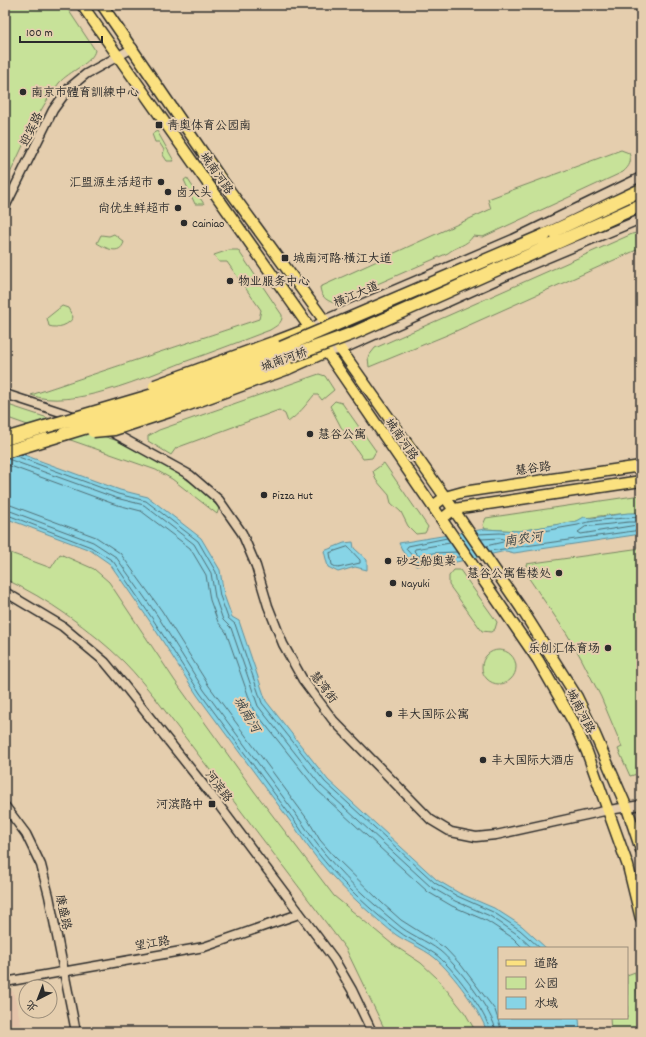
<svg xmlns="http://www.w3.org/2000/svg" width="646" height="1037" viewBox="0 0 646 1037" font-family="Dekko,'LXGW WenKai TC',sans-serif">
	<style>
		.built { fill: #e5c4ab }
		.green { fill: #c7e299; stroke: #798662 }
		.water { fill: #87d4e6; stroke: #62909b }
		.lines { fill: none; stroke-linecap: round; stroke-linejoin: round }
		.shore { stroke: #506f76; stroke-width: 1 }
		.minor-casing { stroke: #2b2b2b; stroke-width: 11 }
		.major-casing { stroke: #2b2b2b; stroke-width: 13 }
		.highway-casing { stroke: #2b2b2b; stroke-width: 15 }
		.minor { stroke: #e5ceae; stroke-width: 8 }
		.major { stroke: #fbe180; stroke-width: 10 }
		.highway { stroke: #fbe180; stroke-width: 12 }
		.highway-bridge-casing { stroke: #2b2b2b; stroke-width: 15; stroke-linecap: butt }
		.highway-bridge { stroke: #fbe180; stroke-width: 12 }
		.poi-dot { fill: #2b2b2b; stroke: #e5ceae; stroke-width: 1.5 }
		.labels { text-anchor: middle; stroke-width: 4; stroke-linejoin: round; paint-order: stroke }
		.poi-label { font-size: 12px; fill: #2b2b2b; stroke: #e5ceae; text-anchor: start }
		.street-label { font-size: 12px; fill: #2b2b2b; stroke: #e5ceae }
		.water-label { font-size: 13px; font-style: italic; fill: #394447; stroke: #e5ceae }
	</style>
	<rect width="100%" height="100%" fill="#e5ceae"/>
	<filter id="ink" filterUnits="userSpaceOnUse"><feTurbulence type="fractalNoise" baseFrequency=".025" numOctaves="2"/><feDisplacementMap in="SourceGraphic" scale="8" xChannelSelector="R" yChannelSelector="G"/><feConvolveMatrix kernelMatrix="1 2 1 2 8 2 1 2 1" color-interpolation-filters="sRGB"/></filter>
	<g filter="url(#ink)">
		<path class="built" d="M13 991 23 1032H5V993Z"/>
		<path class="green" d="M5 5H65L95 50C93 63 69 71 59 83 37 111 21 151 5 184Z
			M157 131 174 161H167L163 155 164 150 159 142H155L152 134Z
			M621 150 629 153C632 161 630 166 623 172L483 237 473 236C467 246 456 246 448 253L334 303C325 300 321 296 320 287L491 209 488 199Z
			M187 178 204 204H195L184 180Z
			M641 232V248L447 335 369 367 368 357 375 348 632 234Z
			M114 234 124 242C120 256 105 248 97 243L101 235 109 236Z
			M229 250H238L282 315C283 323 276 326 270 330 241 341 213 352 184 362 146 377 70 411 31 395L259 319 261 310 227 262H219L214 255Z
			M62 306 68 308 73 317C70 325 57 329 49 326L47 318Z
			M319 374 325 376 334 390 322 400 318 395H314C306 405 299 414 288 422L285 414 279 410 176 448 171 455 148 441V436L159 430Z
			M335 401 342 403 376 451 372 458 363 459 341 427 330 406Z
			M5 404 118 441 170 468 199 488 219 508 217 514 172 479 156 470 5 417Z
			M384 463 428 527 425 533 416 534 408 526 401 512 391 503 389 495 376 480 373 471Z
			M641 495V513C630 513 584 516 578 521L519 531 485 529 483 525 486 518Z
			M641 548V773L630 776 618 749 622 747 601 697 581 658 567 634 528 577 526 564Z
			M5 551 51 568 60 554 94 569 109 582 175 681 254 791 334 896 392 944 421 963 437 978 465 1013 476 1032H386L346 949 156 699C146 687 136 674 124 662 90 629 48 599 5 579Z
			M454 570H460L497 622 495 629 491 632 482 631 449 585V576Z
			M482 667a17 17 0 1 1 34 0a17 17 0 1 1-34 0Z
			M635 972 640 1032H611L610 1018H627V975Z"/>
		<path class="water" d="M5 448 120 490 148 497 201 538 220 570 224 595 232 617 239 621 266 701 328 780 437 880 459 893 494 908 522 926 546 948H499V1018H579L580 1032H487C480 1010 453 974 435 958 422 947 404 942 391 931 356 902 320 868 296 829L197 695 149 620 110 564 90 550 5 518Z
			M628 513H641V534L514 553 506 551 456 562H433L416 566 403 552 399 543 485 529 519 531 577 521 584 517 592 518Z
			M353 542 354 548 367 560V570L355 567 338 572 328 567 324 551 344 543Z"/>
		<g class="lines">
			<path class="shore" d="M16 456 118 494 146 501 198 541 216 572 220 596 228 618 235 624 262 703 325 782 435 883 457 896 493 912 520 930 540 948
				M8 459 116 498 144 505 194 544 211 573 215 597 223 620 231 628 258 706 321 786 431 887 455 901 490 916 517 934 532 948
				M5 464 114 504 141 511 190 548 206 575 210 600 218 622 226 632 253 709 317 790 428 892 452 906 487 921 513 938 523 948
				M5 503 96 537 120 553 162 611 209 686 308 820 320 840 334 856 382 903 401 920 445 948 461 965 495 1010 502 1032
				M5 509 93 542 116 557 157 615 204 690 303 824C327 862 361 894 396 923 409 935 426 940 440 951 455 963 495 1013 496 1032
				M5 514 91 547 113 561 152 618 200 693 299 827C322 863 360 902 394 928 406 938 422 945 435 954 450 964 489 1015 490 1032
				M629 522H635L637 525 581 534 578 532 585 527Z
				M478 534 500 533 520 535 578 525C588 520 627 518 641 517
				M447 538 408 546 406 549 417 561 433 558 460 557
				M481 539 500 538 505 540 503 542 486 546
				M450 543 415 549 414 551 419 556 433 553 457 552
				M348 547 360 560V563L338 568 332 565 330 553Z
				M489 551 641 530"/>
			<defs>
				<path id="minor" d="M5 207 53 110 69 88 86 74 133 48
					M306 332 324 320 513 239 641 177
					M321 352 341 350 526 267 641 219
					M5 394 76 417
					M108 430 190 475 219 500 242 533 256 566 268 606 283 644 303 680 333 720 431 820 451 832 476 837 496 835 609 810 641 805
					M5 592 62 626 105 662 124 685 209 792 334 959 352 990 372 1032
					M5 806 26 834 41 865 49 896 76 1032
					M5 982 204 947 299 914"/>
				<path id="major" d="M82 5 326 351 538 660 574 723 587 752 628 866 641 919
					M102 5 219 176 324 320 341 350 445 497 521 608 577 697 593 730 627 808 641 850
					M433 506 445 497 463 492 641 466
					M442 519 454 509 641 481"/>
				<path id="highway" d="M545 235 641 190
					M554 244 641 205
					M276 342 310 329
					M288 368 326 351
					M5 439 45 427
					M5 452 64 434"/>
			</defs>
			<use href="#minor" class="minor-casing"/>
			<use href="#major" class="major-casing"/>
			<use href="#highway" class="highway-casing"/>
			<use href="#minor" class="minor"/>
			<use href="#major" class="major"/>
			<use href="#highway" class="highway"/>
			<defs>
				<path id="highway-bridge" d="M155 386 273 343
					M45 427 187 385 255 359 545 235
					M93 431 114 429 169 411 288 368
					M64 434 153 407 354 333 554 244"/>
			</defs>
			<use href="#highway-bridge" class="highway-bridge-casing"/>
			<use href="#highway-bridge" class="highway-bridge"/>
		</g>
	</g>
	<g class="poi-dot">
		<circle cx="23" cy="92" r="4"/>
		<rect x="155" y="121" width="8" height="8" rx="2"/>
		<circle cx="161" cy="182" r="4"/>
		<circle cx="168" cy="192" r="4"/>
		<circle cx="178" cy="208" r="4"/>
		<circle cx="184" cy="223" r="4"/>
		<rect x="281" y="254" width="8" height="8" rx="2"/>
		<circle cx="230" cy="281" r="4"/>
		<circle cx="310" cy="434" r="4"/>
		<circle cx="264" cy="495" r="4"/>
		<circle cx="388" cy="561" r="4"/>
		<circle cx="559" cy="573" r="4"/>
		<circle cx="393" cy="583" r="4"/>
		<circle cx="608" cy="648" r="4"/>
		<circle cx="389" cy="714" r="4"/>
		<circle cx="483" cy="760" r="4"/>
		<rect x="208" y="800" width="8" height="8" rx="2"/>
	</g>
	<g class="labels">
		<g class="poi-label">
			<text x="31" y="96">南京市體育訓練中心</text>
			<text x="167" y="129">青奥体育公园南</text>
			<text x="153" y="186" text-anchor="end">汇盟源生活超市</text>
			<text x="176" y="196">卤大头</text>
			<text x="170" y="212" text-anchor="end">尚优生鲜超市</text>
			<text x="192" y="227">Cainiao</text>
			<text x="293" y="262">城南河路·横江大道</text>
			<text x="238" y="285">物业服务中心</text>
			<text x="318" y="438">慧谷公寓</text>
			<text x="272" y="499">Pizza Hut</text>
			<text x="396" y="565">砂之船奥莱</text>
			<text x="551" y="577" text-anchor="end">慧谷公寓售楼处</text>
			<text x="401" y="587">Nayuki</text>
			<text x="600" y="652" text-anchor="end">乐创汇体育场</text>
			<text x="397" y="718">丰大国际公寓</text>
			<text x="491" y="764">丰大国际大酒店</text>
			<text x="204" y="808" text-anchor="end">河滨路中</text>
		</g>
		<g class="street-label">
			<text transform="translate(31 129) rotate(-64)" y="4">迎宾路</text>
			<text transform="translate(217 173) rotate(55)" y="4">城南河路</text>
			<text transform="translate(356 294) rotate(-23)" y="4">横江大道</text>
			<text transform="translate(284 359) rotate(-20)" y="4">城南河桥</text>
			<text transform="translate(402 439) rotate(55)" y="4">城南河路</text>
			<text transform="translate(533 468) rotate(-8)" y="4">慧谷路</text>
			<text transform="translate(324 687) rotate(53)" y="4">慧湾街</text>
			<text transform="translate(581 711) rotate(63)" y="4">城南河路</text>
			<text transform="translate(219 786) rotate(53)" y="4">河滨路</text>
			<text transform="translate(64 912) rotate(78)" y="4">康盛路</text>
			<text transform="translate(152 943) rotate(-10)" y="4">望江路</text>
		</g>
		<g class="water-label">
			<text transform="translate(523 538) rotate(-8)" y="5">南农河</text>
			<text transform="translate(248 714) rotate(59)" y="5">城南河</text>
		</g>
	</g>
	<rect width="646" height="1037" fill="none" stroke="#e5ceae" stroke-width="20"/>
	<rect x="10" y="10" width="626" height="1017" fill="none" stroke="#2b2b2b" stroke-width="1.5" filter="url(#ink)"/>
	<rect x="498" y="947" width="130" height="72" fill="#e5ceae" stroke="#9b8d7a"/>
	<rect x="506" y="960" width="20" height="6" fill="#fbe180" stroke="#9b8d7a"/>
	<text x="534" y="967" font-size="12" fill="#2b2b2b">道路</text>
	<rect x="506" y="977" width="20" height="12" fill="#c7e299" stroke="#9b8d7a"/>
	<text x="534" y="987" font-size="12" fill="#2b2b2b">公园</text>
	<rect x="506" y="997" width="20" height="12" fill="#87d4e6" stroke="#9b8d7a"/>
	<text x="534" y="1007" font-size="12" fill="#2b2b2b">水域</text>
	<g transform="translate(38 999) rotate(222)"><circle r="19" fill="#e5ceae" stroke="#9b8d7a"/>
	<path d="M0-3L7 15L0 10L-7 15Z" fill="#2b2b2b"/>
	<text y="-6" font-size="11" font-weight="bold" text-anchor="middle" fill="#2b2b2b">北</text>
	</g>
	<path d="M20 36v6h82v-6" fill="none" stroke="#2b2b2b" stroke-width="2"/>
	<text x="26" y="36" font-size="12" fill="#2b2b2b" stroke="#e5ceae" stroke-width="3" paint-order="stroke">100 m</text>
</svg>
